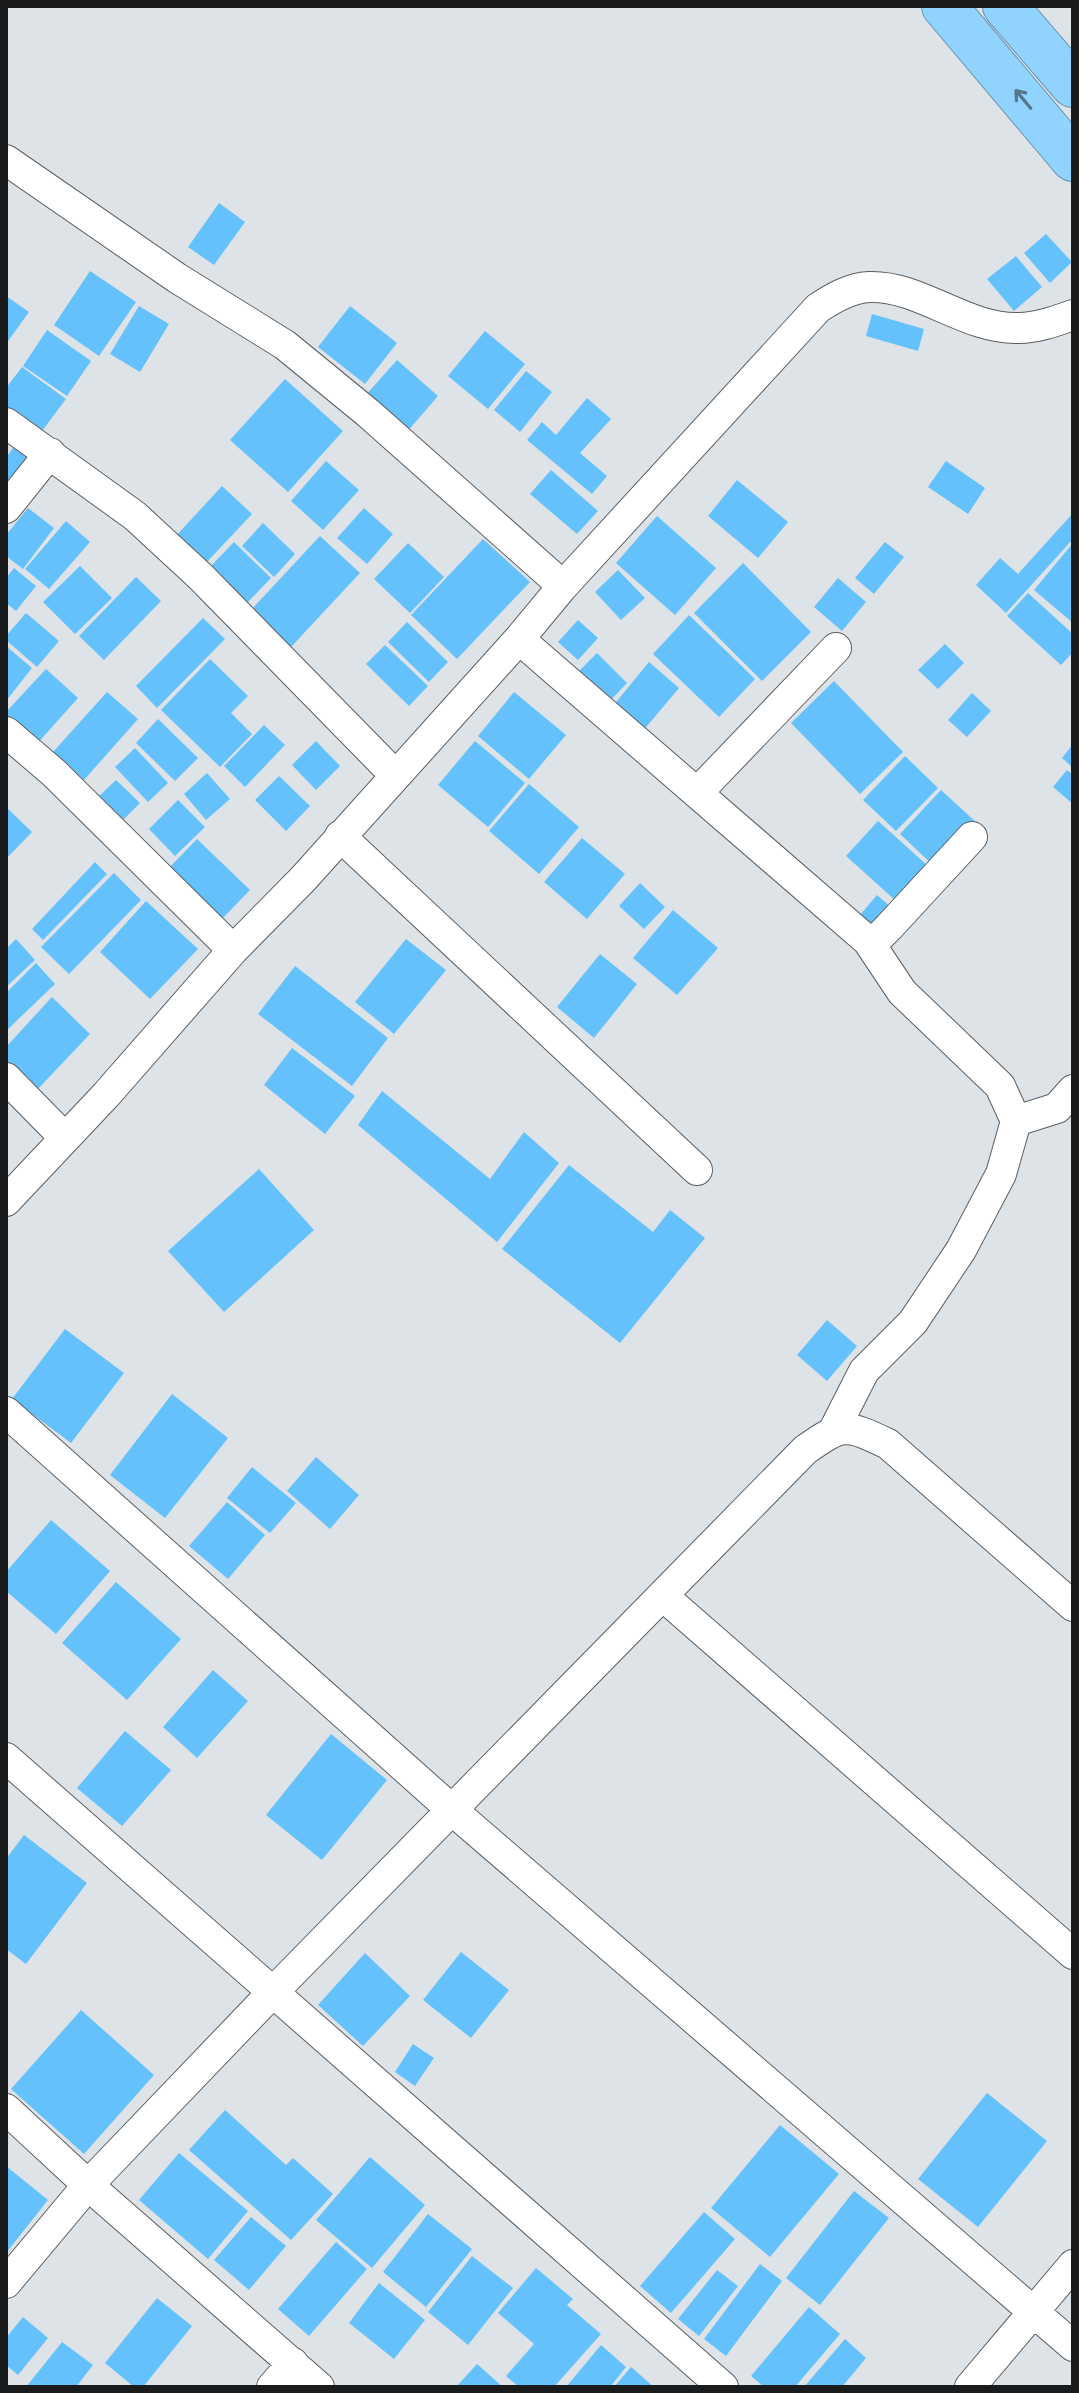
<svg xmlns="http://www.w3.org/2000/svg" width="1079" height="2393" viewBox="0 0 1079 2393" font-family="'Exo 2',sans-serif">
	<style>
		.building { fill: #65c1fb }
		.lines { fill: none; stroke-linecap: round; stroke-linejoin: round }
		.street-casing { stroke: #5b5f62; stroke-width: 32 }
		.highway-casing { stroke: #6793b0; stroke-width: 46 }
		.street { stroke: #fff; stroke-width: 30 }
		.highway { stroke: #91d3ff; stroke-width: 44 }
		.oneway { stroke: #55778e }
	</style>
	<rect width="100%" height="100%" fill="#dee3e7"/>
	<path class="building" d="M219 203 245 222 214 265 188 247Z
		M1046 234 1072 262 1050 283 1024 253Z
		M1016 256 1042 287 1014 311 987 279Z
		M90 271 136 302 99 356 54 325Z
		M6 296 29 312 6 344Z
		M139 306 169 324 140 372 110 354Z
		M350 306 397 343 365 384 318 347Z
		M872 314 924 329 918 351 866 336Z
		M47 330 91 361 67 396 23 366Z
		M485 331 525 364 488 409 448 376Z
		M397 360 438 396 406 433 365 396Z
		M22 367 66 399 39 435 6 410V388Z
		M526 371 552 392 520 432 494 410Z
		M285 379 343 431 288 492 230 440Z
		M587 398 611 419 580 453 607 476 592 494 527 440 542 422 556 435Z
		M15 445 33 458 13 487 6 482V458Z
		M326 461 359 490 323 530 291 501Z
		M946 461 985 488 968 514 928 487Z
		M551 470 598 511 577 534 530 494Z
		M737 480 788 522 758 558 708 516Z
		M222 486 252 514 206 563 176 536Z
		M28 508 54 528 23 569 6 556V535Z
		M364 508 393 534 367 564 337 538Z
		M1073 513V539L1006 613 976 585 1000 558 1018 574Z
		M657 516 716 568 675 615 616 563Z
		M66 521 90 542 49 589 25 569Z
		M263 523 295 554 274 577 242 546Z
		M320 536 360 573 291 647 251 610Z
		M483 539 530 582 457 659 411 615Z
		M234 542 271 578 247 603 210 567Z
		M885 542 904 557 874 594 855 578Z
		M408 543 444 577 410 613 374 579Z
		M1073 543V623L1034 590Z
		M743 563 811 632 762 681 694 613Z
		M80 566 112 598 75 634 43 602Z
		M14 568 36 586 16 611 6 603V578Z
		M618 570 645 598 621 620 595 592Z
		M136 577 161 601 104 660 79 636Z
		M838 578 866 602 842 631 814 607Z
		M1028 593 1073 634V652L1061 665 1007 616Z
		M26 613 59 641 37 667 6 640V636Z
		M689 615 755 679 719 717 653 654Z
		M203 618 225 639 157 708 136 686Z
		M578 620 598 638 578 660 558 642Z
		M407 622 448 662 429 682 388 642Z
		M945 644 964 663 938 689 918 670Z
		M385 645 428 686 409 706 366 664Z
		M6 646 32 668 6 701Z
		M597 653 627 683 606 705 575 675Z
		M210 659 248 696 231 713 252 734 220 767 161 710Z
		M649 662 679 688 642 732 612 707Z
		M46 669 78 698 35 746 6 720V712Z
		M834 681 903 752 860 794 791 723Z
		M107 692 138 719 84 780 53 752Z
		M514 692 566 735 529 779 478 736Z
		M972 693 991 711 967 737 948 720Z
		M158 719 198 758 175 781 136 743Z
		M264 725 285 745 245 787 224 766Z
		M316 741 340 766 316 790 292 765Z
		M475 741 525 783 488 827 438 785Z
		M1073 744V768L1062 758Z
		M135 748 168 783 148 802 115 767Z
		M905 756 938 788 896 831 863 800Z
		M1067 770 1073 775V804L1053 787Z
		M207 773 230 799 206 820 184 794Z
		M279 776 310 806 286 831 255 800Z
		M116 780 140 803 121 822 97 798Z
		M529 784 579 827 539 874 489 831Z
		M941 790 977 823 936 868 900 834Z
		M178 800 205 827 175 856 149 829Z
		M6 807 32 832 6 859Z
		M878 821 927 865 895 900 846 856Z
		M582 838 625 874 587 919 544 882Z
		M197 839 250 890 220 921 167 870Z
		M95 862 107 874 43 940 32 929Z
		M114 873 141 900 69 974 41 947Z
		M640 883 665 907 644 929 619 906Z
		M877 895 891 907 868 934 854 922Z
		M146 901 198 949 150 999 100 952Z
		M673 910 718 948 677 995 633 958Z
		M16 939 35 960 6 987V949Z
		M406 939 446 970 394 1034 355 1002Z
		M600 954 637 984 594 1038 557 1007Z
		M36 963 55 984 6 1031V993Z
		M295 966 388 1038 352 1086 258 1014Z
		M52 997 90 1034 35 1092 6 1066V1047Z
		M292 1048 355 1096 325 1134 264 1085Z
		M382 1091 490 1179 524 1132 559 1163 497 1242 358 1125Z
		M569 1165 653 1232 670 1210 705 1238 620 1343 502 1249Z
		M259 1169 314 1230 224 1312 168 1251Z
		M827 1320 857 1346 827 1381 797 1355Z
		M65 1329 124 1373 71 1443 12 1399Z
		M172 1394 228 1438 165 1518 110 1475Z
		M316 1457 359 1495 330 1529 287 1491Z
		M252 1467 296 1503 270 1533 227 1498Z
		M227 1502 265 1535 228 1579 189 1546Z
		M51 1520 110 1571 56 1634 6 1591V1572Z
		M116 1582 181 1639 127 1700 62 1643Z
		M213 1670 248 1701 197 1758 163 1727Z
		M125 1731 171 1770 122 1826 77 1788Z
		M331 1734 387 1780 322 1860 266 1815Z
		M24 1835 87 1883 26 1964 6 1949V1859Z
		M461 1952 509 1990 471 2038 423 2000Z
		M365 1953 410 1996 363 2046 318 2005Z
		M81 2010 154 2075 84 2154 11 2089Z
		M413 2044 434 2058 415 2086 395 2072Z
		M987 2093 1047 2141 978 2227 918 2179Z
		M225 2110 286 2165 293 2158 333 2194 291 2240 189 2150Z
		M780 2125 839 2174 770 2257 711 2208Z
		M179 2153 248 2211 208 2259 139 2200Z
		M370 2157 425 2205 372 2268 316 2220Z
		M6 2166 48 2200 6 2253Z
		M854 2191 889 2218 820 2305 786 2278Z
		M704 2212 735 2239 671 2313 640 2286Z
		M428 2214 472 2249 426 2307 383 2272Z
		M251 2217 286 2246 249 2290 214 2260Z
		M336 2242 367 2269 309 2336 278 2309Z
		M472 2256 513 2288 468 2345 428 2312Z
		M760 2264 782 2281 726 2356 704 2339Z
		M536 2268 573 2299 567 2305 601 2334 554 2387H519L506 2376 534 2344 498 2313Z
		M717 2270 738 2286 699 2336 678 2319Z
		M379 2283 425 2320 394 2359 349 2323Z
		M157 2298 192 2326 143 2387H134L105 2363Z
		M809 2307 840 2334 795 2387H764L751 2376Z
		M23 2317 48 2338 18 2375 6 2365V2338Z
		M845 2339 866 2358 842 2387H804Z
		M62 2342 93 2365 76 2387H26Z
		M601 2345 626 2367 610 2387H566Z
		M477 2364 503 2387H456Z
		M631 2367 654 2387H614Z"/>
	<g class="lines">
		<defs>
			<path id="street" d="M6 160 177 278 285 345 368 413 563 586
				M6 423 135 516 200 576 395 775
				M6 508 50 453
				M519 639 868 941 879 937 889 927 972 837
				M6 732 54 773 233 950
				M698 792 836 648
				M340 836 697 1170
				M6 1078 65 1138
				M1016 1121 1057 1108 1073 1090
				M6 1201 106 1095 233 950 303 879 519 639 563 586 818 308C833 298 850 288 869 287 920 285 966 330 1019 328 1037 328 1056 321 1073 315
				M6 1412 452 1810 1073 2346
				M834 1430 864 1371 913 1322 961 1250 1001 1174 1016 1121 1000 1086 902 992 868 941
				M663 1596 1073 1954
				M6 1758 723 2387
				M6 2109 88 2185 319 2387
				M6 2283 88 2185 272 1993 805 1450C843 1423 846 1424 888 1444L1073 1606
				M272 2387 293 2363
				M970 2387 1073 2265"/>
			<path id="highway" d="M944 6 1073 159
				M1005 6 1073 85"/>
		</defs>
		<use href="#street" class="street-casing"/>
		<use href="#highway" class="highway-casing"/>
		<use href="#street" class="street"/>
		<use href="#highway" class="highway"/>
	</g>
	<defs><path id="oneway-shaft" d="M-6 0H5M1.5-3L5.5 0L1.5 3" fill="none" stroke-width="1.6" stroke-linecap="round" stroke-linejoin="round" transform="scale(2)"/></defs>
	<use class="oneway" href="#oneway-shaft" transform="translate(1023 99) rotate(-130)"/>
	<rect width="1079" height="2393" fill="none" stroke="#191b1c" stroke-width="16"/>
</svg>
